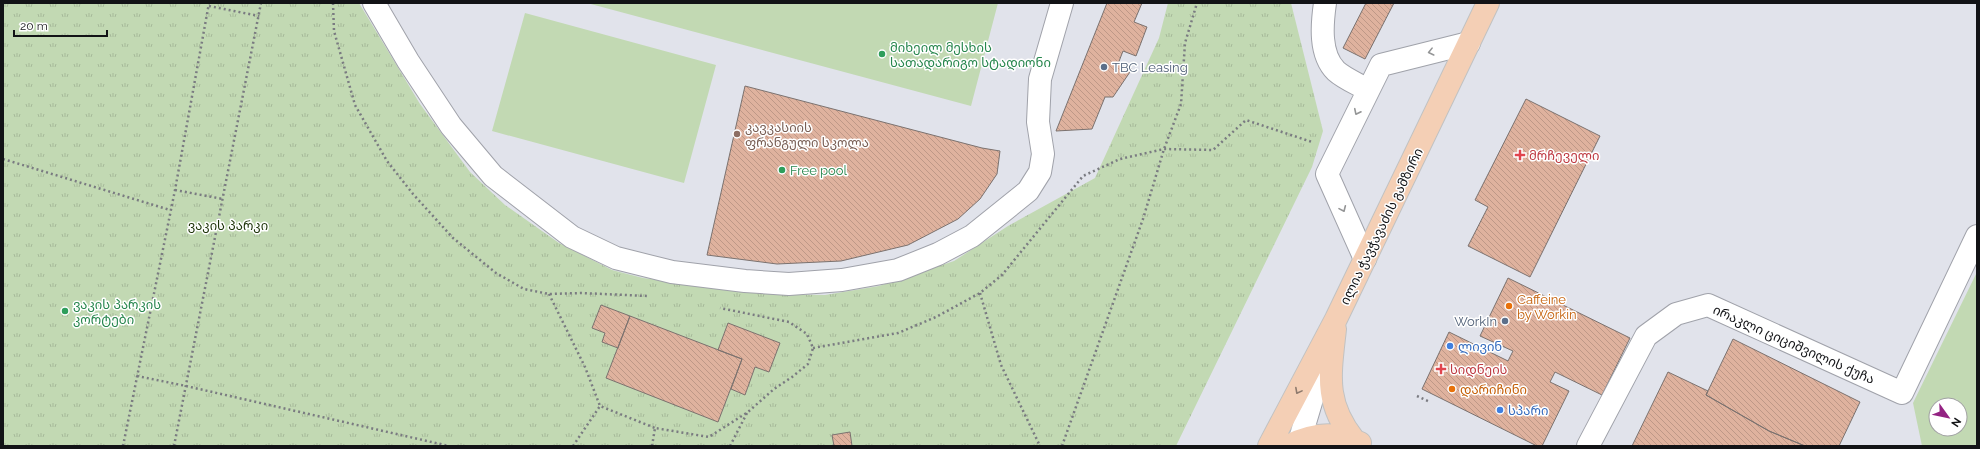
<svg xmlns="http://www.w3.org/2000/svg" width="1980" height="449" viewBox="0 0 1980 449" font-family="Raleway,'Noto Sans Georgian',sans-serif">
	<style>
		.grass { fill: #c2d9b3; fill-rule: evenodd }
		.park { fill: url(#park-tufts) }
		.building { fill: url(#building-back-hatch); stroke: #7b726f }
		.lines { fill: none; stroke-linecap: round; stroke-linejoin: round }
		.minor-casing { stroke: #a0a2aa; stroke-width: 24 }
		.major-casing { stroke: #c1c2c2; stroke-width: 24 }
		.path { stroke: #7a7b81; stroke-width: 2.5; stroke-dasharray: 2 3; stroke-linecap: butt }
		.minor { stroke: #fff; stroke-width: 22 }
		.major { stroke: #f4cfb5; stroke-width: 22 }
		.oneway { stroke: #949596 }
		.oneway2 { stroke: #8e7a6d }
		.leisure-dot { fill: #2e9e5b; stroke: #fff; stroke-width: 1.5 }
		.service-dot { fill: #5c6f8a; stroke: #fff; stroke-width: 1.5 }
		.education-dot { fill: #8d6e63; stroke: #fff; stroke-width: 1.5 }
		.health-dot { fill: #e0444e; stroke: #fff; stroke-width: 1.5 }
		.food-dot { fill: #e8710a; stroke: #fff; stroke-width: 1.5 }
		.shop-dot { fill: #3f7fe0; stroke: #fff; stroke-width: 1.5 }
		.labels { text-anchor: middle; stroke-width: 3; stroke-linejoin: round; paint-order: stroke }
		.leisure-label { font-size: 13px; fill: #27864d; stroke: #fff; text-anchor: start }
		.service-label { font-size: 13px; fill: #4e5e75; stroke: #fff; text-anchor: start }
		.education-label { font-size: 13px; fill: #785e54; stroke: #fff; text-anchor: start }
		.health-label { font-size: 13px; fill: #be3a42; stroke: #fff; text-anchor: start }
		.park-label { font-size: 13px; fill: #1d3308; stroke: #fff }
		.street-label { font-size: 13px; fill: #121316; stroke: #fff }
		.food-label { font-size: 13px; fill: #c56008; stroke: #fff; text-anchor: start }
		.shop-label { font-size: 13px; fill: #366cbe; stroke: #fff; text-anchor: start }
	</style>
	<defs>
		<pattern id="park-tufts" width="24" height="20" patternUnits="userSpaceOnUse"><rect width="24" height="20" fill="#c2d9b3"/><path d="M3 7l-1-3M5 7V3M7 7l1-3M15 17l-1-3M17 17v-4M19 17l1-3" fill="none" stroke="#a6b999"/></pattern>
		<pattern id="building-back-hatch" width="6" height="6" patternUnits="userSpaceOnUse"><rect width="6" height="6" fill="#dfb29e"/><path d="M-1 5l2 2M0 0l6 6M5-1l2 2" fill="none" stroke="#be9887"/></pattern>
	</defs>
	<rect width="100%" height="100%" fill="#e1e3eb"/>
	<path class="grass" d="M587 3H998L971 106Z
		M525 13 716 65 684 183 492 131Z
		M1977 272V446H1922L1913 403ZM1936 405H1960V429H1936Z"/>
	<path class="park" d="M3 3H359L420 104 470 172 505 205 559 243 612 270 643 278 770 294 825 295 879 286 954 261 1008 226 1095 178 1159 38 1168 3H1291L1323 131 1312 167 1176 446H3Z"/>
	<path class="building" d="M1107 3H1142L1134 22 1147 27 1136 56 1123 51 1118 64 1132 69 1113 97H1105L1092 129 1056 131Z
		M1366 3H1394L1365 59 1343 48Z
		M745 86 982 148 1000 151 997 174 980 199 958 219 908 245 841 261 777 264 707 255Z
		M1526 99 1600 136 1530 277 1468 246 1488 207 1475 200Z
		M1508 278 1630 338 1602 395 1555 372 1550 382 1569 391 1542 446H1537L1422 389 1449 332 1508 361 1513 351 1480 336Z
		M601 305 630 316 618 348 602 342 605 333 592 328Z
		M630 316 742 359 718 422 606 378Z
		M728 323 780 343 769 372 755 367 745 395 731 389 742 359 718 350Z
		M1733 339 1860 402 1839 446H1805L1769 431 1706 395Z
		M1668 372 1708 391 1706 395 1769 431 1805 446H1632Z
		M850 432 852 446H834L832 435Z"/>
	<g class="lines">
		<defs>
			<path id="minor" d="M374 3 408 61 451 126 493 176 572 237 616 258 672 272 745 281 789 284 842 280 898 270 938 254 972 236 1028 191 1040 172 1043 154 1038 122 1040 79 1062 3
				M1325 3C1322 24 1319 54 1336 71 1345 79 1358 84 1368 90
				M1365 259 1327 174 1381 65 1469 43
				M1298 446 1328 345
				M1588 446 1646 336 1676 314 1708 305 1902 393 1977 236"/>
			<path id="major" d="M1335 329C1330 375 1324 402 1354 440
				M1269 446 1336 319 1488 3
				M1288 446C1311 434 1335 431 1360 443"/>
		</defs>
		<use href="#minor" class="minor-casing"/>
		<use href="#major" class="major-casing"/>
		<path class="path" d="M333 3 334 31 355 105 387 161 413 194 453 238 496 273 524 289 549 294 581 293 648 296
			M209 6 259 16
			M3 159 170 210
			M175 190 223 199
			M980 293 1001 365 1040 446
			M549 294 585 367 600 406
			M813 348 898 333 936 317 980 293 1002 275 1083 176 1120 159 1164 149 1213 150 1246 120 1312 142
			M137 376 186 386 449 446
			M1417 396 1430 402
			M123 446 175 190 209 3
			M174 446 261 3
			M573 446 600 406 655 428
			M652 446 655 428 709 437 748 412 774 389 792 377 808 364 813 348 807 334 789 322 720 308
			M730 446 747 413
			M832 446H834
			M1062 446 1143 219 1164 149 1181 104 1185 43 1197 3"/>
		<use href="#minor" class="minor"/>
		<use href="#major" class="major"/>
	</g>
	<defs><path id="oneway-chevron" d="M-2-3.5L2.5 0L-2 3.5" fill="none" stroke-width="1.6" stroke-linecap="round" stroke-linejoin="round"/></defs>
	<g class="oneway">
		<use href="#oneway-chevron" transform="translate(1431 52) rotate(166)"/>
		<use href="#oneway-chevron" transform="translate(1357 112) rotate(116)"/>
		<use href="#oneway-chevron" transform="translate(1343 209) rotate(66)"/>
	</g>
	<use class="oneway2" href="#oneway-chevron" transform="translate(1298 391) rotate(118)"/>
	<g class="leisure-dot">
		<circle cx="882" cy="54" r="4"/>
		<circle cx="782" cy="170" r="4"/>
		<circle cx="65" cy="311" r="4"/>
	</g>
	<g class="service-dot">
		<circle cx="1104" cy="67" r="4"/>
		<circle cx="1505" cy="321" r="4"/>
	</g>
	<circle class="education-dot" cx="737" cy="134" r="4"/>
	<g class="health-dot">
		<path d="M1518 149h4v4h4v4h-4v4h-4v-4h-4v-4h4z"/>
		<path d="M1439 363h4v4h4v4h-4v4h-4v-4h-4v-4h4z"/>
	</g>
	<g class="food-dot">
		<circle cx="1509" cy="306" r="4"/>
		<circle cx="1452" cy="389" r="4"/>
	</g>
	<g class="shop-dot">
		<circle cx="1450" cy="346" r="4"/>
		<circle cx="1500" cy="410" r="4"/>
	</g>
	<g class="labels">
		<g class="leisure-label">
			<text x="890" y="52">მიხეილ მესხის<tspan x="890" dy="15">სათადარიგო სტადიონი</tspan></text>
			<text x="790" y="175">Free pool</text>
			<text x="73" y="309">ვაკის პარკის<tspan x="73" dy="15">კორტები</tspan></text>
		</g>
		<g class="service-label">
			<text x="1112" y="72">TBC Leasing</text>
			<text x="1497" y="326" text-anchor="end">WorkIn</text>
		</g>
		<g class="education-label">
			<text x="745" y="132">კავკასიის<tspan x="745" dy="15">ფრანგული სკოლა</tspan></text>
		</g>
		<g class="health-label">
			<text x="1529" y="160">მრჩეველი</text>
			<text x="1450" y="374">სიდნეის</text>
		</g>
		<g class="park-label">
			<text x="228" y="230">ვაკის პარკი</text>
		</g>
		<g class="street-label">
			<text transform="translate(1381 226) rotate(-64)" y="5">ილია ჭავჭავაძის გამზირი</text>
			<text transform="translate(1794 344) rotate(24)" y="5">ირაკლი ციციშვილის ქუჩა</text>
		</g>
		<g class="food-label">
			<text x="1517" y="304">Caffeine<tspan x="1517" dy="15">by Workin</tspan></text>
			<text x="1460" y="394">დარიჩინი</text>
		</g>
		<g class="shop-label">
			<text x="1458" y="351">ლივინ</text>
			<text x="1508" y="415">სპარი</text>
		</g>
	</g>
	<rect width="1980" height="449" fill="none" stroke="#121316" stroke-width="8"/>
	<g transform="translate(1948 417) rotate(123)"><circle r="19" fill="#ffffff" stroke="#a0a1a2"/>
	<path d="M0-3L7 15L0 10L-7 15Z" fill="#942383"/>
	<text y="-6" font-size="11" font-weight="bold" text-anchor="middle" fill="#121316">N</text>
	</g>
	<path d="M14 30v6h93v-6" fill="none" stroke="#121316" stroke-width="2"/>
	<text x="20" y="30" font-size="12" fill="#121316" stroke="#ffffff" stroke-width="3" paint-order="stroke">20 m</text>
</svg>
